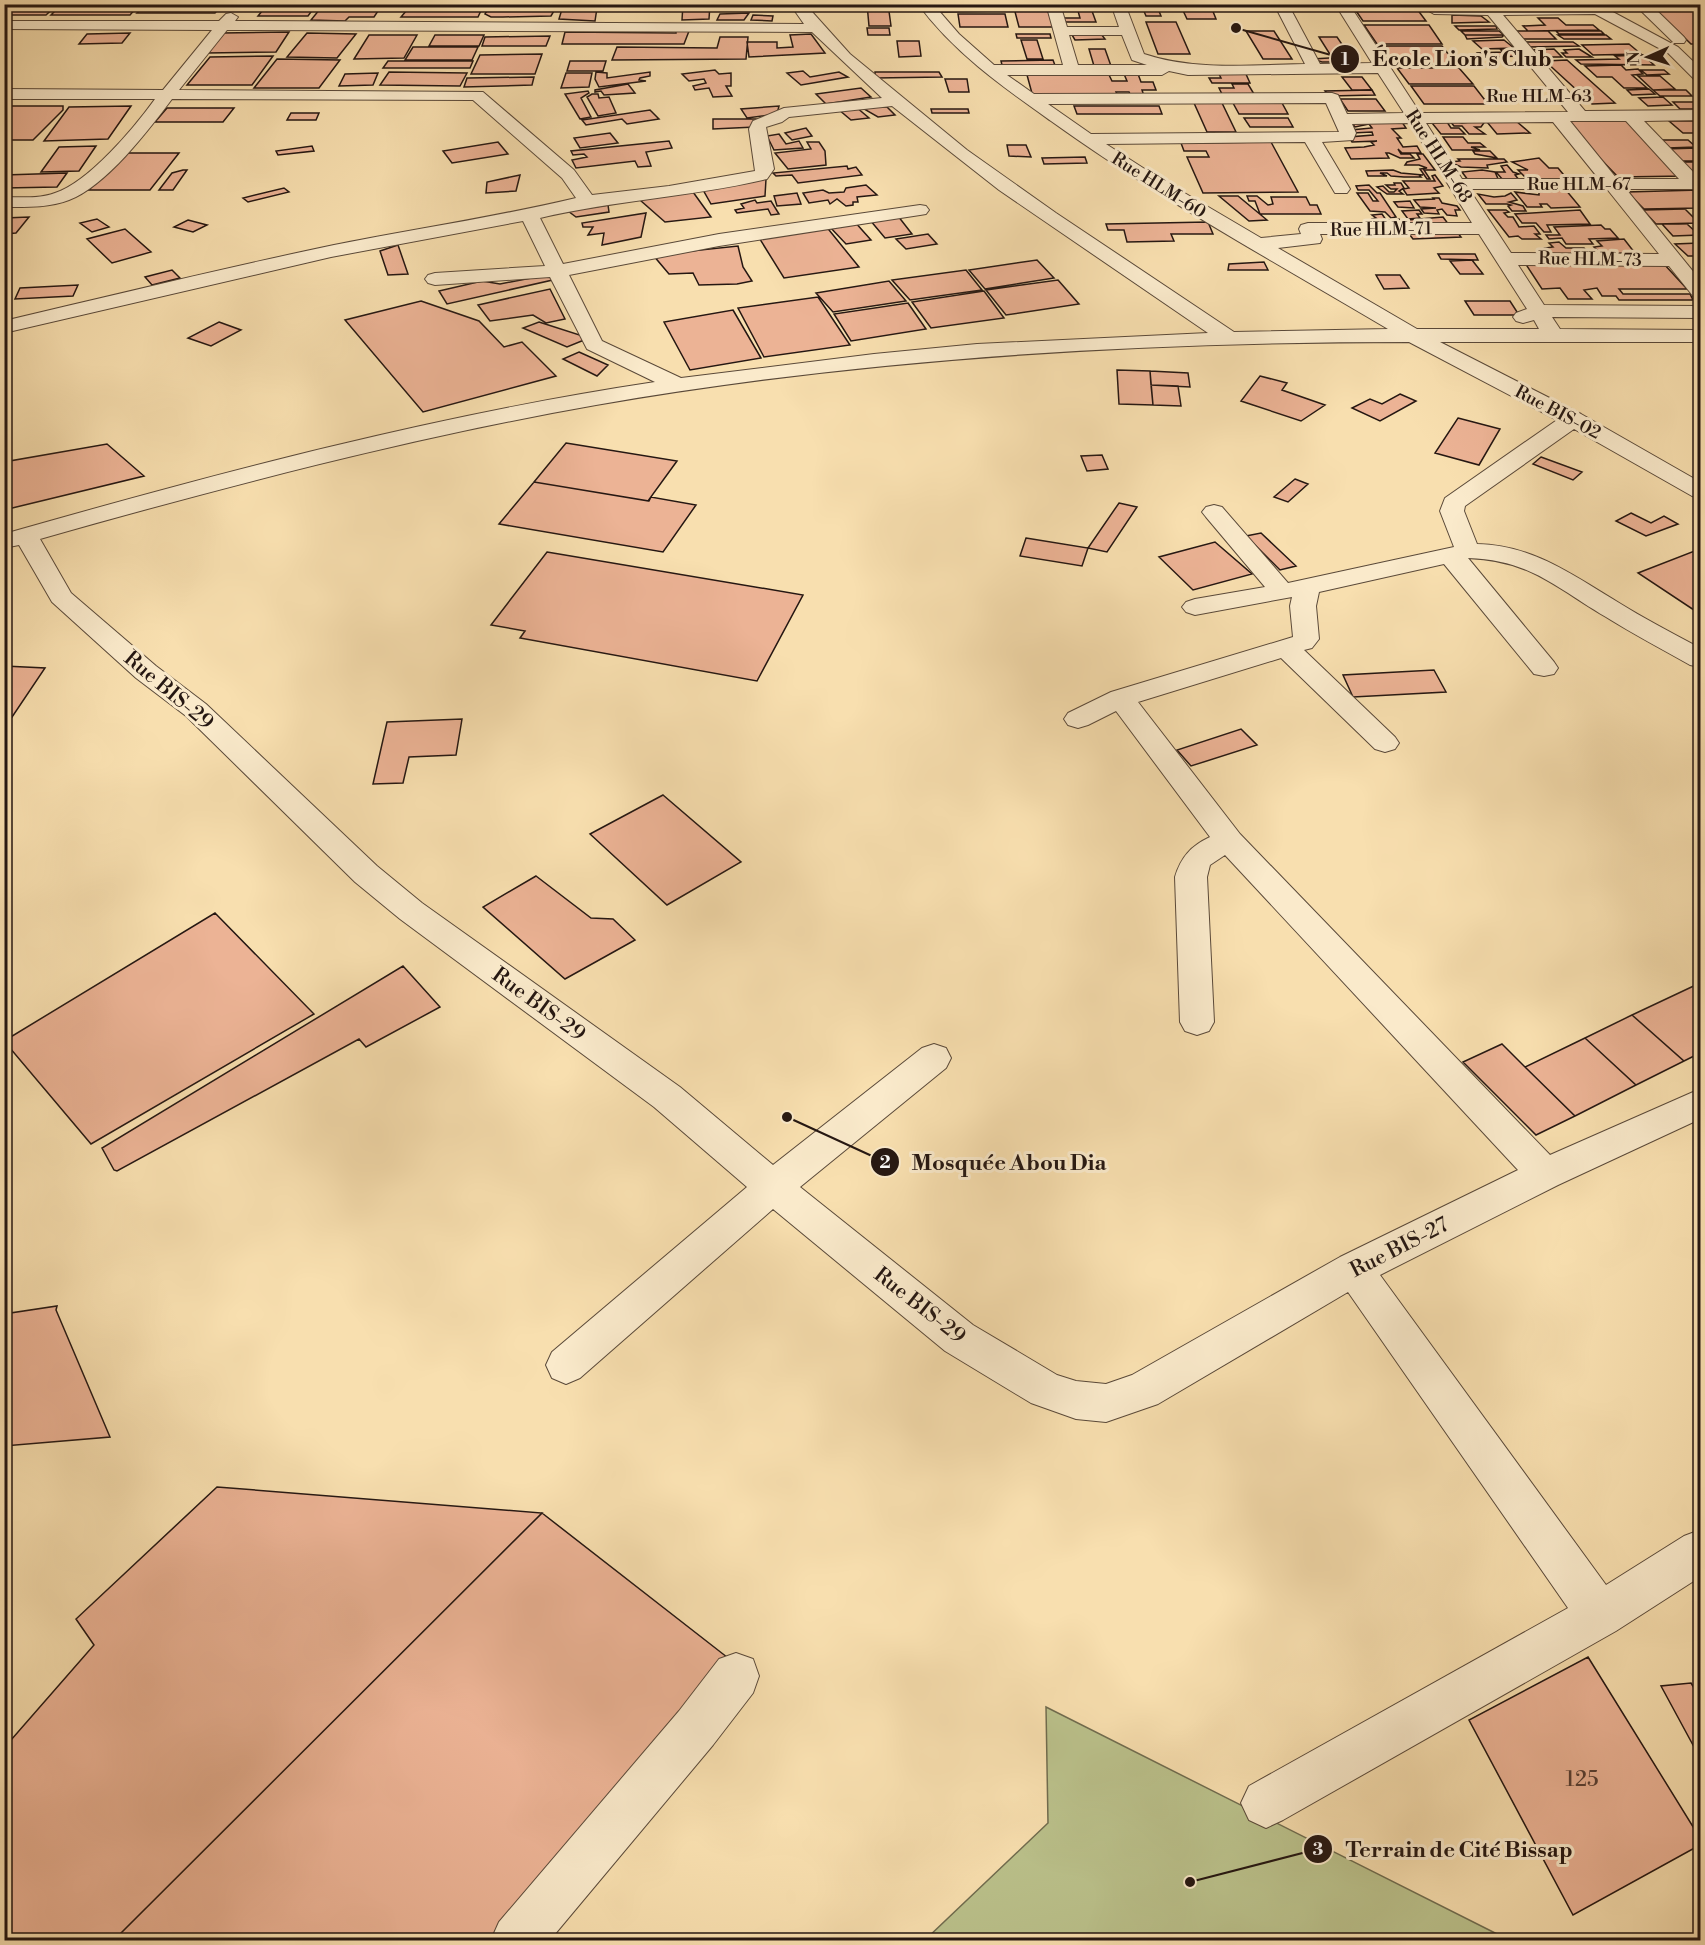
<svg xmlns="http://www.w3.org/2000/svg" width="1705" height="1945" viewBox="0 0 1705 1945" font-family="'Libre Bodoni',serif">
	<style>
		.green { fill: #bbc28c; stroke: #706c4f; stroke-width: 1.5 }
		.building { fill: #ecb395; stroke: #251712; stroke-width: 1.5 }
		.lines { fill: none; stroke-linecap: round; stroke-linejoin: round }
		.minor-casing { stroke: #5a4939; stroke-width: 2 }
		.minor { fill: #faeacb; fill-rule: evenodd }
		.labels { text-anchor: middle; stroke-width: 6; stroke-linejoin: round; paint-order: stroke }
		.far-street-label { font-size: 18px; fill: #251712; stroke: #faeacb }
		.street-label { font-size: 21px; fill: #251712; stroke: #faeacb }
		.near-number-label { font-size: 21px; fill: #573e33 }
		.leader { fill: none; stroke: #251712; stroke-width: 2 }
		.callout-dot { fill: #251712; stroke: #faeacb; stroke-width: 2 }
		.mark-label { font-size: 18px; text-anchor: middle; font-weight: bold; fill: #fff }
		.callout-label { font-size: 22px; text-anchor: middle; font-weight: bold; fill: #251712; stroke: #faeacb; stroke-width: 6; stroke-linejoin: round; paint-order: stroke }
	</style>
	<rect width="100%" height="100%" fill="#f8dfaf"/>
	<filter id="stains"><feTurbulence type="fractalNoise" baseFrequency=".00333" numOctaves="4"/><feColorMatrix values="0 0 0 0 .2 0 0 0 0 .09 0 0 0 0 .02 0 0 0 .5 -.17"/></filter>
	<radialGradient id="worn" r=".72"><stop offset=".6" stop-color="#630" stop-opacity="0"/><stop offset="1" stop-color="#630" stop-opacity=".3"/></radialGradient>
	<path class="green" d="M1046 1707 1509 1940H925L1048 1823Z"/>
	<path class="building" d="M4 4H58L46 15H4Z
		M146 4H223L215 13H137Z
		M324 4 353 5H382L374 17H349L345 21 311 20Z
		M412 4H484L478 17H401Z
		M491 4H558L551 16 503 17H491L485 14Z
		M602 4H635L634 11H619L620 5Z
		M683 4H710L709 19 682 20Z
		M867 4H888L891 26H869Z
		M935 4H1003L1005 11 937 12Z
		M1013 4H1046L1053 27H1019Z
		M1141 4H1156L1161 16H1146Z
		M1180 4H1210L1216 19H1187Z
		M1650 4H1700V44H1691Z
		M267 5H316L308 16H258Z
		M1352 5H1414L1426 21H1363Z
		M60 6 137 7 130 15H51Z
		M1101 6 1102 10H1057L1056 7Z
		M597 8 595 21 559 19 562 9Z
		M1078 11H1092L1096 22H1064L1063 18H1080Z
		M749 13 744 20H717L720 14Z
		M958 14H1005L1008 27H960Z
		M753 15 773 16 772 21 751 20Z
		M1452 15 1481 16 1489 22 1452 23Z
		M1538 18H1558L1566 25H1593L1599 30 1528 31 1523 26 1545 25Z
		M1146 22H1176L1190 54H1158Z
		M1364 25H1429L1442 44H1377Z
		M1455 26H1496L1497 29 1459 30Z
		M867 28H889L890 35H868Z
		M676 31H689L684 44H562L565 32 676 33Z
		M1246 31H1274L1292 59H1263Z
		M1461 31H1499L1504 35H1465Z
		M1511 31H1548L1556 39H1520Z
		M1556 31H1601L1604 34H1559Z
		M289 32 276 52 207 53 222 33Z
		M130 33 122 43 79 44 87 34Z
		M307 33 356 34 337 58 287 57Z
		M811 34 825 53 749 57 747 42H777V48L793 47 790 35Z
		M1016 34H1050L1051 38H1017Z
		M1101 34 1105 39 1075 40 1072 35Z
		M369 35H417L404 58 354 59Z
		M435 35H484L479 46H429Z
		M1465 35H1504L1502 37 1467 39Z
		M1558 35H1606L1611 39H1564Z
		M550 36 546 46H482L485 37Z
		M720 37H748L746 59 612 60 617 47 717 48Z
		M1319 37H1337L1350 56H1331Z
		M1021 40H1037L1043 59H1027Z
		M1504 40 1514 48 1482 49 1473 41Z
		M897 41H919L921 56 899 57Z
		M1522 42H1573L1579 46 1528 47Z
		M1629 44 1641 54 1593 55 1582 45Z
		M1380 46H1442L1456 64H1392Z
		M413 47H478L472 60H405Z
		M1089 49H1105L1111 66H1094Z
		M1500 49H1516L1524 56 1484 57 1478 53 1503 52Z
		M1554 49 1562 57H1540L1532 50Z
		M1579 49 1592 57H1566L1562 53H1567L1564 50Z
		M542 54 535 74H471L480 55Z
		M1643 55 1654 65 1581 64 1576 60 1619 59 1615 56Z
		M273 56 252 85H187L210 57Z
		M1346 57 1350 62H1322L1312 59Z
		M277 59 340 60 319 88H254Z
		M1053 60 1056 68 1003 69 1001 61Z
		M1567 60 1615 103 1592 104 1545 61Z
		M388 61H473L470 68H383Z
		M570 61H606L603 71H567Z
		M1621 65 1626 70 1638 69 1643 74 1632 75 1647 88H1624L1612 77H1597L1585 66Z
		M1397 68H1459L1473 84H1409Z
		M715 70 719 74 731 73V86H726L732 96 713 97 709 88 695 90 693 86 706 83 704 79 689 81 682 74Z
		M1641 70H1664L1669 74 1647 75Z
		M803 71 810 77 839 72 848 77 801 85 787 73Z
		M389 72 467 73 460 86 380 85Z
		M596 72 607 73V78L650 72V76L640 78 639 80 646 81 599 87 595 79Z
		M875 72H939L942 77 875 78Z
		M1218 72H1245L1250 83H1212L1209 78H1221Z
		M378 73 373 85 339 86 345 74Z
		M566 73H592L589 87 561 88Z
		M1124 74H1138L1141 82H1153L1156 90H1142L1144 96H1131L1129 92H1116L1118 96 1033 97 1027 75H1109L1112 81H1127Z
		M1638 76H1660L1675 89 1653 90Z
		M534 77 532 85 464 87 467 78Z
		M1342 77H1362L1372 90H1352Z
		M945 79H967L969 92H949Z
		M628 84 635 93 604 95 601 91 595 92V90Z
		M1232 84H1248L1254 94H1222L1219 88H1234Z
		M1411 86H1474L1488 104H1424Z
		M861 88 871 97 826 104 816 94Z
		M1649 89 1655 94 1632 95 1627 90Z
		M1372 90 1375 95 1329 96 1325 91Z
		M1653 90H1686L1692 96H1660Z
		M588 91 589 93 581 98 591 117 580 119 565 94Z
		M592 94H598L599 98 609 97 616 113 598 116 587 97Z
		M1663 97 1672 105 1648 106 1639 98Z
		M1340 99H1376L1385 111H1348Z
		M1673 102H1700V109H1680Z
		M1194 103H1222L1236 132H1207Z
		M1233 103H1282L1288 114H1239Z
		M4 106H63V110L33 140H4Z
		M131 106 108 139 44 141 69 107Z
		M779 106 777 114 747 118 741 109Z
		M1074 106H1159L1162 114H1077Z
		M856 107 869 118 851 120 838 109Z
		M876 107H887L895 115 878 117 864 109Z
		M167 108H234L223 122H155Z
		M931 109H968L969 113H932Z
		M650 110 659 119 627 124 622 119 586 125 582 120Z
		M291 113H319L316 120H287Z
		M1624 117 1685 176 1618 177 1561 118Z
		M1244 118H1288L1293 127H1250Z
		M713 119H756L755 127 713 129Z
		M1449 120 1462 123 1486 120 1481 127H1475L1485 134H1469L1462 126H1454Z
		M1516 121 1530 133 1497 134 1487 122Z
		M1669 121H1700V133H1683Z
		M1351 122H1402L1406 128 1392 129 1401 138H1397L1403 147 1417 146 1421 153H1402L1398 149 1401 154H1410L1414 158H1400L1389 153H1386L1389 158 1351 159 1345 148 1364 147 1374 145 1371 142 1377 141 1352 142 1349 137 1373 135 1372 132 1352 133 1351 130 1372 128 1369 124 1355 127Z
		M1447 122 1451 128H1459L1465 134H1441L1432 123Z
		M806 128 812 136 792 140 785 133Z
		M610 133 618 143 580 148 574 138Z
		M779 134 786 144 799 141 803 148 774 150 767 136Z
		M1443 137H1463L1468 143H1480L1485 147H1471L1480 150H1452Z
		M1659 140H1688L1696 147 1667 148Z
		M669 141 672 148 646 152 651 166 638 167 635 161 576 168 572 160 587 157 584 154 573 155 571 151Z
		M498 142 508 154 452 163 443 151Z
		M807 142H819L825 151 826 165 788 169 775 153 811 149Z
		M1271 142 1298 192 1203 193 1187 157H1209L1206 151H1184L1181 143Z
		M1007 145H1026L1031 157 1009 156Z
		M96 146 79 171 41 172 59 147Z
		M312 146 314 151 278 155 276 151Z
		M1698 148 1700 151V161H1677L1664 149Z
		M1473 151H1490L1497 158 1475 154Z
		M120 153H179L150 190H89Z
		M1417 154H1423L1435 170H1424L1430 179H1427L1420 169 1427 168 1419 165H1405L1407 162 1420 159Z
		M1085 157 1087 163 1044 164 1042 158Z
		M1539 158 1549 168H1558L1568 180 1526 178 1518 170H1528L1512 162Z
		M1458 159H1504L1507 162 1487 165 1488 168 1461 167 1450 162 1460 161Z
		M1682 162H1700V176H1696Z
		M1507 165 1513 172 1519 174 1515 175 1520 181 1503 180 1496 172H1505L1501 166Z
		M847 166 848 169 856 167 862 175 798 183 792 175 776 176 773 173Z
		M183 170H187L173 190H159L172 173Z
		M1393 170 1401 173 1423 175H1419L1421 177H1404L1391 176 1387 173H1380L1387 176H1368L1366 171Z
		M1482 170 1495 172 1499 181 1468 180 1462 172Z
		M67 173 57 187 4 188V175Z
		M520 175 516 191 486 193 487 182Z
		M1435 175 1443 186 1434 188 1439 193 1407 195 1403 189 1409 188 1403 181H1435L1432 176Z
		M766 179 765 196 711 204 702 188Z
		M1394 183H1401L1404 188 1399 191 1403 194H1387L1377 187 1383 186 1389 192H1394L1397 189H1391L1386 185H1395Z
		M866 185 877 195 857 197 858 202H853V205L846 206 837 199 830 204 828 200 809 203 803 193 823 190 829 193 844 192 846 188Z
		M1369 185 1377 193H1380L1396 217 1391 218 1385 212 1370 211 1357 193H1368L1373 201H1378L1369 190H1358L1356 186Z
		M284 188 289 192 248 202 243 198Z
		M1565 189 1580 207 1551 208 1547 204H1540L1542 207H1527L1515 192 1539 195V192L1546 190Z
		M1700 190V208L1644 209 1627 192Z
		M693 192 711 217 665 222 640 200Z
		M797 193 801 204 777 206 774 196Z
		M1511 193 1517 200 1509 202 1523 206 1526 211H1512L1508 206 1511 205 1507 204H1486L1478 194 1494 197 1505 196Z
		M1219 196H1238L1267 220 1249 221Z
		M1247 196H1257L1268 205 1273 204 1271 197H1306L1310 205H1317L1321 214H1260L1255 201H1249Z
		M1433 198H1439L1442 203 1457 206 1460 210H1455L1457 216 1447 215 1442 209 1437 210 1439 214 1424 213 1421 209 1436 208 1420 207 1414 200 1434 199Z
		M755 200 757 203 771 201 779 214 771 215 768 209 737 213 735 210 744 208 741 204Z
		M1410 201 1414 208 1398 207 1394 202Z
		M608 205 609 212 576 217 568 211Z
		M1685 209 1699 223 1656 224 1643 210Z
		M1419 210 1422 214H1417L1420 218 1408 219 1402 211Z
		M1488 210H1506L1509 212 1504 213 1508 217H1513L1519 227 1534 226 1540 234H1535L1541 239H1522L1518 236 1509 237Z
		M1580 210 1590 224 1547 225 1551 232H1544L1536 223H1522L1515 214Z
		M646 213 641 237 602 245 604 233 588 235 593 227H583L582 223Z
		M1382 214 1386 220 1399 219 1404 226H1377L1372 219 1376 218 1372 215Z
		M898 216 912 234 885 238 870 220Z
		M29 217 16 233 4 234V218Z
		M1443 217 1449 225 1412 226 1408 220Z
		M97 219 109 227 92 232 80 223Z
		M188 220 207 225 193 232 174 227Z
		M854 221 871 240 846 244 829 226Z
		M1208 222 1213 234H1171L1174 241 1127 242 1124 230H1108L1106 224Z
		M1662 224H1687L1699 235 1673 236Z
		M825 225 859 267 784 278 758 236Z
		M1601 225 1605 229H1610L1618 238 1589 239 1593 244H1566L1562 238 1549 239 1546 235H1560L1554 227Z
		M1454 228 1461 237 1413 239 1406 230Z
		M125 229 151 252 112 263 87 239Z
		M928 234 937 244 906 249 896 239Z
		M1624 239 1638 257H1626L1622 253 1602 255 1594 247 1602 246 1597 241Z
		M1559 242 1566 248H1584L1588 253H1583L1586 257 1541 256 1539 253 1548 251 1545 248 1553 247 1549 243Z
		M1699 243 1700 256H1688L1675 244Z
		M398 245 408 274 388 275 380 251Z
		M738 246 743 267 752 281 737 284 699 285 693 273 669 274 653 255Z
		M1438 254H1475L1478 260 1441 259Z
		M1037 260 1054 278 985 289 969 270Z
		M1472 260 1483 274H1460L1450 261Z
		M1264 262 1268 270H1228L1229 264Z
		M1525 263H1663L1687 289H1619L1623 294H1690L1693 300H1619L1616 296H1602L1597 288 1584 290 1592 299H1568L1560 288 1542 289Z
		M172 270 180 278 152 285 145 277Z
		M966 270 982 290 910 300 892 280Z
		M552 274 557 279 447 304 439 291 482 281 500 284Z
		M1376 275H1400L1409 288 1384 289Z
		M1058 280 1079 304 1006 315 986 290Z
		M889 281 906 301 833 312 816 293Z
		M78 285 73 296 15 299 20 288Z
		M550 289 565 319 546 323 533 315 490 321 478 305Z
		M984 291 1004 318 931 328 912 302Z
		M818 297 850 345 764 357 738 308Z
		M421 301 479 321 504 347 522 342 556 376 423 412 345 320Z
		M1465 301H1510L1519 315H1474Z
		M908 303 926 329 851 341 834 314Z
		M733 310 761 358 690 370 664 322Z
		M219 322 241 330 211 346 188 338Z
		M539 322 589 338 567 347 523 328Z
		M579 352 608 365 597 376 563 359Z
		M1117 370 1150 371 1153 405 1119 404Z
		M1150 371 1188 373 1190 387 1151 385Z
		M1260 376 1287 383 1282 390 1325 405 1301 421 1241 401Z
		M1151 385 1178 386 1181 406 1153 405Z
		M1400 394 1416 401 1380 421 1352 408 1370 399 1382 404Z
		M1458 418 1500 429 1479 465 1435 453Z
		M566 443 677 461 648 501 534 482Z
		M107 444 144 476 4 510V462Z
		M1102 455 1108 469 1087 471 1081 456Z
		M1541 457 1582 472 1573 480 1533 464Z
		M1295 479 1308 484 1288 502 1274 497Z
		M534 482 649 501 651 497 696 505 663 552 499 524Z
		M1119 503 1137 507 1107 552 1088 548Z
		M1631 513 1651 523 1664 516 1678 524 1646 536 1616 521Z
		M1261 533 1296 566 1280 570 1246 536Z
		M1026 538 1088 548 1082 566 1020 556Z
		M1215 542 1252 574 1193 590 1159 557Z
		M1697 550 1700 552V614L1638 573Z
		M547 552 803 595 757 681 520 638 525 631 491 625Z
		M4 666 45 668 4 729Z
		M1434 670 1446 692 1353 697 1343 675Z
		M462 719 456 755 409 757 403 783 373 784 387 722Z
		M1241 729 1257 745 1191 766 1177 750Z
		M663 795 741 862 667 905 590 834Z
		M536 876 591 918 613 919 635 940 565 979 483 907Z
		M215 913 314 1014 91 1144 4 1041Z
		M403 966 440 1007 366 1047 359 1039 117 1171 114 1170 102 1148Z
		M1700 983V1053L1684 1061 1632 1015Z
		M1632 1015 1684 1061 1636 1085 1585 1038Z
		M1585 1038 1636 1085 1575 1116 1525 1067Z
		M1502 1044 1525 1067 1575 1116 1536 1135 1463 1062Z
		M57 1306 56 1310 110 1437 4 1446V1314Z
		M217 1487 542 1513 114 1940H4V1748L94 1645 76 1619Z
		M542 1513 732 1661 489 1940H114Z
		M1588 1657 1700 1838V1845L1573 1915 1469 1720Z
		M1691 1683 1700 1698V1758L1661 1686Z"/>
	<g class="lines">
		<defs>
			<path id="minor" d="M790 4H805L850 54 967 150 1056 213 1234 332 1388 329C1275 262 1158 198 1051 121 1003 87 954 53 918 4H933L959 34 994 65H1063L1046 4H1060L1067 27H1119L1111 4H1125L1144 54C1195 71 1251 65 1305 64L1274 4H1288L1320 64 1372 63 1335 4H1349L1420 113 1568 112 1488 15 1434 14 1417 4 1492 7 1598 4 1678 47 1700 68V81L1694 79 1668 53 1595 14 1503 15 1585 111 1700 110V120L1644 121 1700 179V189H1626L1700 280V298L1693 296 1669 266 1518 265 1544 305 1700 306V318L1552 317 1560 329 1700 330V342H1440L1581 414 1700 482V498L1692 496 1574 429 1465 506 1464 511 1477 544C1532 545 1571 574 1616 601 1643 618 1672 633 1700 648V667L1690 665C1662 649 1633 634 1606 617 1555 587 1530 560 1468 558L1554 662 1558 668 1554 674 1544 676 1534 674 1444 564 1319 592 1316 606 1319 639 1312 648 1304 650 1395 737 1399 743 1395 749 1385 752 1375 749 1281 658 1138 702 1240 834 1550 1155 1700 1089V1119L1558 1185 1380 1275 1606 1585 1684 1536 1700 1530V1577L1616 1631 1283 1820 1266 1828 1249 1820 1241 1803 1249 1786 1568 1608 1348 1292 1158 1404 1106 1422 1076 1419 1031 1403 945 1351 773 1209 580 1378 566 1384 552 1378 546 1365 552 1352 747 1187 654 1107 400 919 355 882 186 716 136 678 52 602 19 545 4 548V534C218 473 435 415 655 382L587 349 550 277 435 285 428 283 425 279 428 275 435 273 545 266 523 221 331 257 4 333V321C114 295 224 268 334 245 415 229 496 217 576 198L562 178 473 100 172 99C148 131 106 186 69 200 48 208 26 207 4 207V197C21 197 39 199 55 193 89 182 134 128 155 99H4V89L163 90 212 30 4 29V21H219L226 14 231 13 238 17 235 21 804 24ZM227 30 812 32 882 98 784 108 753 121 749 129 755 171 669 186 592 195 574 170 483 92 179 90ZM1069 35H1122L1132 60 1147 65H1078ZM1169 71 1188 75 1378 73 1404 113 1347 114 1338 95 1332 93 1034 94 1007 75H1162ZM1326 103 1339 132 1091 134 1048 104ZM892 106 999 190 1208 333 977 344 874 354 681 378 602 341 569 275 719 246 920 215 926 214 929 210 926 206 920 205 719 234 563 264 540 218C615 200 692 197 767 179L774 169 766 127 782 122 789 117ZM1570 121H1626L1679 179H1617ZM1553 122 1599 179H1462L1426 123ZM1410 123 1472 223H1308L1301 225 1299 229 1301 234 1261 238 1154 175 1106 144 1305 142 1335 193H1347L1350 189 1322 142 1353 140 1356 133 1352 124ZM1469 189H1607L1659 254 1511 253ZM1320 234H1479L1527 309 1516 313 1513 317 1516 321 1523 323 1534 320 1539 329H1417L1278 248 1320 243 1322 239ZM1409 342 1557 420 1445 498 1440 511 1454 547 1288 583 1222 507 1214 505 1206 507 1202 512 1206 517 1265 587 1195 599 1186 602 1182 607 1186 612 1195 615 1292 597 1290 606 1293 637 1111 692 1068 713 1064 719 1068 725 1078 728 1088 725 1116 711 1210 837C1191 846 1181 857 1175 877L1180 1022 1185 1031 1197 1035 1209 1031 1214 1022 1207 877 1210 865 1225 855 1518 1170 1340 1257 1132 1375 1106 1384 1076 1381 1057 1375 973 1325 800 1187 946 1068 951 1058 946 1048 934 1044 922 1048 773 1165 680 1087 422 903 377 866 206 704 156 666 71 593 40 539C223 487 409 438 596 405 864 358 1137 342 1409 342Z
				M1634 4H1650L1684 37 1686 40 1684 43H1674Z
				M736 1653 753 1659 759 1676 753 1693 713 1745 550 1940H491L499 1922 679 1711 719 1659Z"/>
		</defs>
		<use href="#minor" class="minor-casing"/>
		<use href="#minor" class="minor"/>
	</g>
	<g class="labels">
		<g class="far-street-label">
			<text x="1539" y="102">Rue HLM-63</text>
			<text transform="translate(1439 156) rotate(57)" y="6">Rue HLM-68</text>
			<text x="1579" y="190">Rue HLM-67</text>
			<text transform="translate(1159 185) rotate(32)" y="6">Rue HLM-60</text>
			<text transform="translate(1381 229) rotate(-1)" y="6">Rue HLM-71</text>
			<text transform="translate(1590 259) rotate(1)" y="6">Rue HLM-73</text>
			<text transform="translate(1558 412) rotate(28)" y="6">Rue BIS-02</text>
		</g>
		<g class="street-label">
			<text transform="translate(169 690) rotate(40)" y="7">Rue BIS-29</text>
			<text transform="translate(539 1004) rotate(36)" y="7">Rue BIS-29</text>
			<text transform="translate(1399 1247) rotate(-27)" y="7">Rue BIS-27</text>
			<text transform="translate(920 1305) rotate(38)" y="7">Rue BIS-29</text>
		</g>
		<g class="near-number-label">
			<text x="1582" y="1786">125</text>
		</g>
	</g>
	<path class="leader" d="M1236 28L1345 59M787 1117L885 1162M1190 1882L1318 1849"/>
	<g class="callout-dot">
		<circle cx="1236" cy="28" r="6"/>
		<circle cx="787" cy="1117" r="6"/>
		<circle cx="1190" cy="1882" r="6"/>
		<circle cx="1345" cy="59" r="15"/>
		<circle cx="885" cy="1162" r="15"/>
		<circle cx="1318" cy="1849" r="15"/>
	</g>
	<g class="mark-label">
		<text x="1345" y="65">1</text>
		<text x="885" y="1168">2</text>
		<text x="1318" y="1855">3</text>
	</g>
	<g class="callout-label">
		<text x="1462" y="66">École Lion's Club</text>
		<text x="1009" y="1170">Mosquée Abou Dia</text>
		<text x="1459" y="1857">Terrain de Cité Bissap</text>
	</g>
	<rect width="1705" height="1945" fill="none" stroke="#f8dfaf" stroke-width="24"/>
	<rect x="6" y="6" width="1693" height="1933" fill="none" stroke="#251712" stroke-width="3"/>
	<rect x="12" y="12" width="1681" height="1921" fill="none" stroke="#251712" stroke-width="1.5"/>
	<g transform="translate(1648 57) rotate(267)" stroke="#faeacb" stroke-width="4.5" paint-order="stroke">
	<path d="M0-4.5L10 22L0 15L-10 22Z" fill="#251712"/>
	<text y="-9" font-size="16" font-weight="bold" text-anchor="middle" fill="#251712">N</text>
	</g>
	<rect width="100%" height="100%" filter="url(#stains)"/>
	<rect width="100%" height="100%" fill="url(#worn)"/>
</svg>
